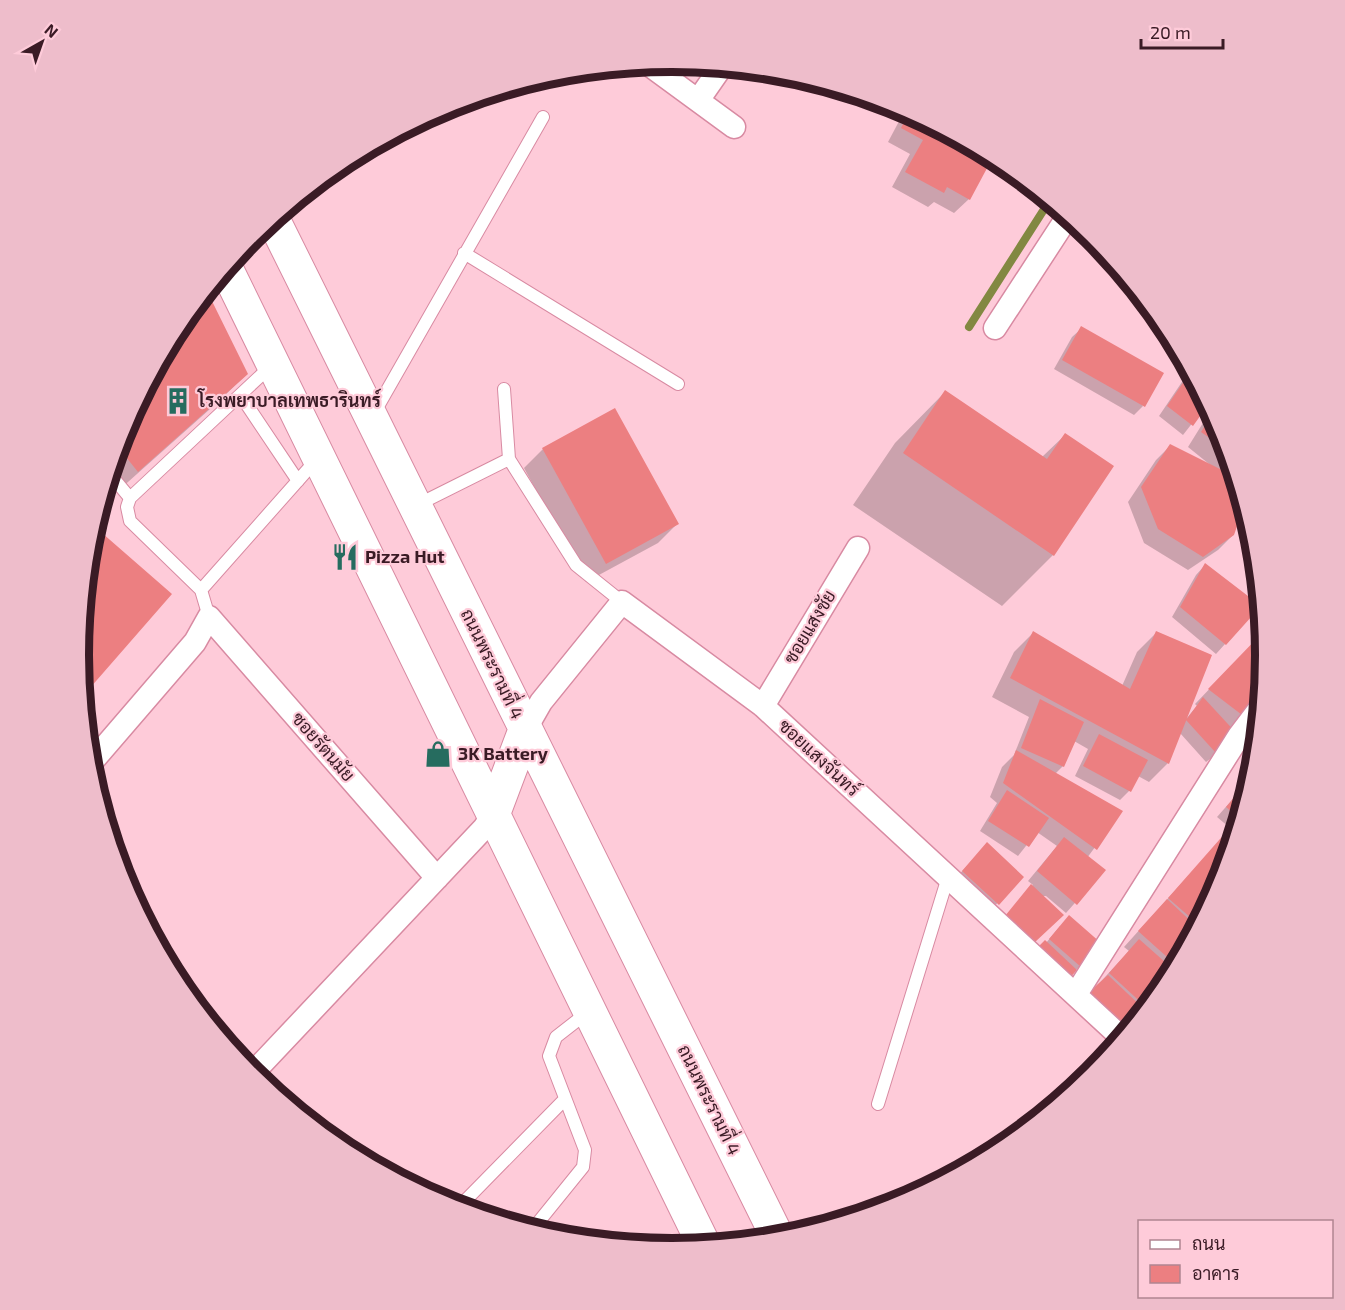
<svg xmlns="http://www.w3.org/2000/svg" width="1345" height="1310" viewBox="0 0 1345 1310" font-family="'Exo 2',Sarabun,sans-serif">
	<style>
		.shadow { fill: #0003 }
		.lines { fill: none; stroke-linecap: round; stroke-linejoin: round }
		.stream { stroke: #828841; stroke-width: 8 }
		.building { fill: #ec7f81 }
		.lane-casing { stroke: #d88aa2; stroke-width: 14 }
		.street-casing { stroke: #d88aa2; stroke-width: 25 }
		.primary-casing { stroke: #d88aa2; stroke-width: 35 }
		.lane { stroke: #fff; stroke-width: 12 }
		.street { stroke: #fff; stroke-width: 22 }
		.primary { stroke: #fff; stroke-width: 33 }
		.labels { text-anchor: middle; stroke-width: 4.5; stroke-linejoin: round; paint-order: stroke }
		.poi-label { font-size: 18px; font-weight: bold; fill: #3a1b25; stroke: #fecbd9; text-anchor: start }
		.street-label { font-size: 18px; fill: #3a1b25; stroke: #fecbd9 }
		.rim { fill: none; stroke: #3a1b25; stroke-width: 8 }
	</style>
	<rect width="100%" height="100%" fill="#fecbd9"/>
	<path class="shadow" d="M905 110 983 151 969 199 954 213 934 202 928 207 892 187 910 154 888 142Z
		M1082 328 1143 406 1134 415 1054 369 1072 337Z
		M1190 370 1208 403 1183 435 1159 416Z
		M247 374 219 401 110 498 105 491 124 428Z
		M945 392 1042 457 1065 435 1053 555 1002 606 853 505 895 443Z
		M614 410 677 524 658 543 586 582 524 468 543 449Z
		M1211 410 1221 428 1244 503 1233 535 1218 550 1188 570 1144 543 1128 502 1156 460 1170 446 1214 468 1188 447Z
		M1205 565 1225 644 1216 654 1172 617 1196 575Z
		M1264 632 1266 655 1261 706 1228 745 1206 762 1180 733 1168 763 1149 782 1138 776 1129 791 1120 800 1075 776 1088 749 1074 741 1063 766 1055 774 1121 812 1087 858 1104 870 1066 913 1046 896H1022L1033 885 1028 881 1057 846 1037 832 1018 856 980 831 997 803 990 797 1002 767 1014 755 1029 717 992 697 1014 652 1033 633 1122 686 1137 652 1156 633 1186 719 1197 706 1195 704Z
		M1259 729 1257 749 1248 741Z
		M1253 776 1236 833 1217 817Z
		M1227 833 1234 839 1221 882 1166 985 1120 1041 1081 1003 1129 951 1124 947Z
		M978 854 1022 877 988 913 953 881Z
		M1060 926 1080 966 1071 975 1046 943Z"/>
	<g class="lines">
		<path class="stream" d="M969 327 1050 200"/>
	</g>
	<path class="building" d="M909 112 993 157 970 200 947 187 944 193 905 172 923 140 901 128Z
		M207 291 248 374 138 472 118 447 124 428 179 325Z
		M1081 326 1164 373 1145 407 1062 360Z
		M1191 371 1208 405 1193 426 1167 406Z
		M945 390 1047 459 1065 433 1114 466 1054 556 903 453Z
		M615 408 679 524 606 564 542 448Z
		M1213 413 1221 428 1228 451 1201 432Z
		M1170 444 1236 477 1244 506 1234 535 1203 557 1158 529 1141 487Z
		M94 526 172 594 83 696 79 655 90 539Z
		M1205 563 1261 606 1226 645 1180 607Z
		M1033 631 1130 689 1156 631 1212 655 1169 764 1010 678Z
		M1264 631 1266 655 1261 708 1250 721 1208 689Z
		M1203 697 1239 736 1216 753 1186 720Z
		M1040 699 1084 722 1064 767 1021 748Z
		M1099 734 1148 760 1131 792 1083 766Z
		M1016 750 1123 811 1097 850 1003 783Z
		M1253 775 1251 783 1240 819 1226 807Z
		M1007 790 1049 818 1029 847 988 821Z
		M1227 831 1234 837 1221 882 1198 924 1168 898Z
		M1064 837 1106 870 1077 905 1037 871Z
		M987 842 1024 877 999 905 962 871Z
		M1031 884 1064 915 1034 943 1005 916Z
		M1167 899 1197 927 1176 965 1138 931Z
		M1069 915 1101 943 1081 967 1049 939Z
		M1139 939 1174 970 1166 985 1147 1008 1109 973Z
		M1045 940 1077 970 1067 981 1034 951Z
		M1108 975 1145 1010 1129 1030 1089 992Z"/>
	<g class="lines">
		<defs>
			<path id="lane" d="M464 253 678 384
				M504 389 509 459 576 565 622 602
				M241 396 298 481
				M373 415 543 117
				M110 474 130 498
				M417 505 509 459
				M201 590 318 458
				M209 617 201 590 130 521 127 507 130 498 272 365
				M878 1104 948 877
				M459 1207 564 1100
				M532 1230 583 1167 585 1150 549 1056 556 1037 588 1012"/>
			<path id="street" d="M648 64 734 127
				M699 99 722 66
				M995 328 1068 216
				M763 706 858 548
				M525 730 541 702 622 602 763 706 1122 1038
				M90 764 195 642 209 617 437 878
				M1076 994 1239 736 1261 707
				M252 1074 484 828 493 815"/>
			<path id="primary" d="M273 219 778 1238
				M226 268 704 1245
				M493 815 525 730"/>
		</defs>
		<use href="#lane" class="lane-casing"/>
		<use href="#street" class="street-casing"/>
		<use href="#primary" class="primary-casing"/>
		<use href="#lane" class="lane"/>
		<use href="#street" class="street"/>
		<use href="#primary" class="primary"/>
	</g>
	<defs>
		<symbol id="building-bare" viewBox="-9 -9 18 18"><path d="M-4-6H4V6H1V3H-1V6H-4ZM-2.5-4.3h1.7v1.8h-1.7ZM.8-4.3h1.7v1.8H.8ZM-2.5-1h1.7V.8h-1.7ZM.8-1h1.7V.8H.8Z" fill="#266c5f" stroke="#fecbd9" stroke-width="2.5" paint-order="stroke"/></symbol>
		<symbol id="restaurant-bare" viewBox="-9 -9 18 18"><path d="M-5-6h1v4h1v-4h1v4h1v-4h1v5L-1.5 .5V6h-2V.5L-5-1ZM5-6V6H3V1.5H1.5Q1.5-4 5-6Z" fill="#266c5f" stroke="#fecbd9" stroke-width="2.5" paint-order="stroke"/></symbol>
		<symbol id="shop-bare" viewBox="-9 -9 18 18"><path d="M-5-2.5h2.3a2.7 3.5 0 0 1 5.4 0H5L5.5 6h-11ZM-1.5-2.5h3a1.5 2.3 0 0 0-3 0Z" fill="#266c5f" stroke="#fecbd9" stroke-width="2.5" paint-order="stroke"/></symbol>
	</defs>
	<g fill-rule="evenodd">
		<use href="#building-bare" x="159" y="382" width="38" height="38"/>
		<use href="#restaurant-bare" x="326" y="538" width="38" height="38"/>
		<use href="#shop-bare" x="419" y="735" width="38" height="38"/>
	</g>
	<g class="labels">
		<g class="poi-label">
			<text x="198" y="407">โรงพยาบาลเทพธารินทร์</text>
			<text x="365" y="563">Pizza Hut</text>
			<text x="458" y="760">3K Battery</text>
		</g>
		<g class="street-label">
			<text transform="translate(810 627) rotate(-59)" y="6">ซอยแสงชัย</text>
			<text transform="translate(492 664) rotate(64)" y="6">ถนนพระรามที่ 4</text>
			<text transform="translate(323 747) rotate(49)" y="6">ซอยรัตนมัย</text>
			<text transform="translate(819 758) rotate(43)" y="6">ซอยแสงจันทร์</text>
			<text transform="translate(709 1100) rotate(64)" y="6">ถนนพระรามที่ 4</text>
		</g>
	</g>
	<path d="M0 0H1345V1310H0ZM89 655a583 583 0 1 1 1166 0a583 583 0 1 1-1166 0Z" fill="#eebdcb" fill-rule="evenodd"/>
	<path class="rim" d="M89 655a583 583 0 1 1 1166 0a583 583 0 1 1-1166 0Z"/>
	<rect x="1138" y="1220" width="195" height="78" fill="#fecbd9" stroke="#b08591" stroke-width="1.5"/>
	<rect x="1150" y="1240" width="30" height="9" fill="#ffffff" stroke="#b08591" stroke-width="1.5"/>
	<text x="1192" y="1250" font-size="18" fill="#3a1b25">ถนน</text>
	<rect x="1150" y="1265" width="30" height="18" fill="#ec7f81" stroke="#b08591" stroke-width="1.5"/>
	<text x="1192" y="1280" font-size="18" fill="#3a1b25">อาคาร</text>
	<g transform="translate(42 42) rotate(40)" stroke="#fecbd9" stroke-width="4.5" paint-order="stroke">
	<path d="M0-4.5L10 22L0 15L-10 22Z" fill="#3a1b25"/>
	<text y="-9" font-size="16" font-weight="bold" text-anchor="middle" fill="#3a1b25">N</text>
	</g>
	<path d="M1141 39v9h82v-9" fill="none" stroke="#3a1b25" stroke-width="3"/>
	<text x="1150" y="39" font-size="18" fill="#3a1b25" stroke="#fecbd9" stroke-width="4.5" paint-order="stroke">20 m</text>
</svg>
